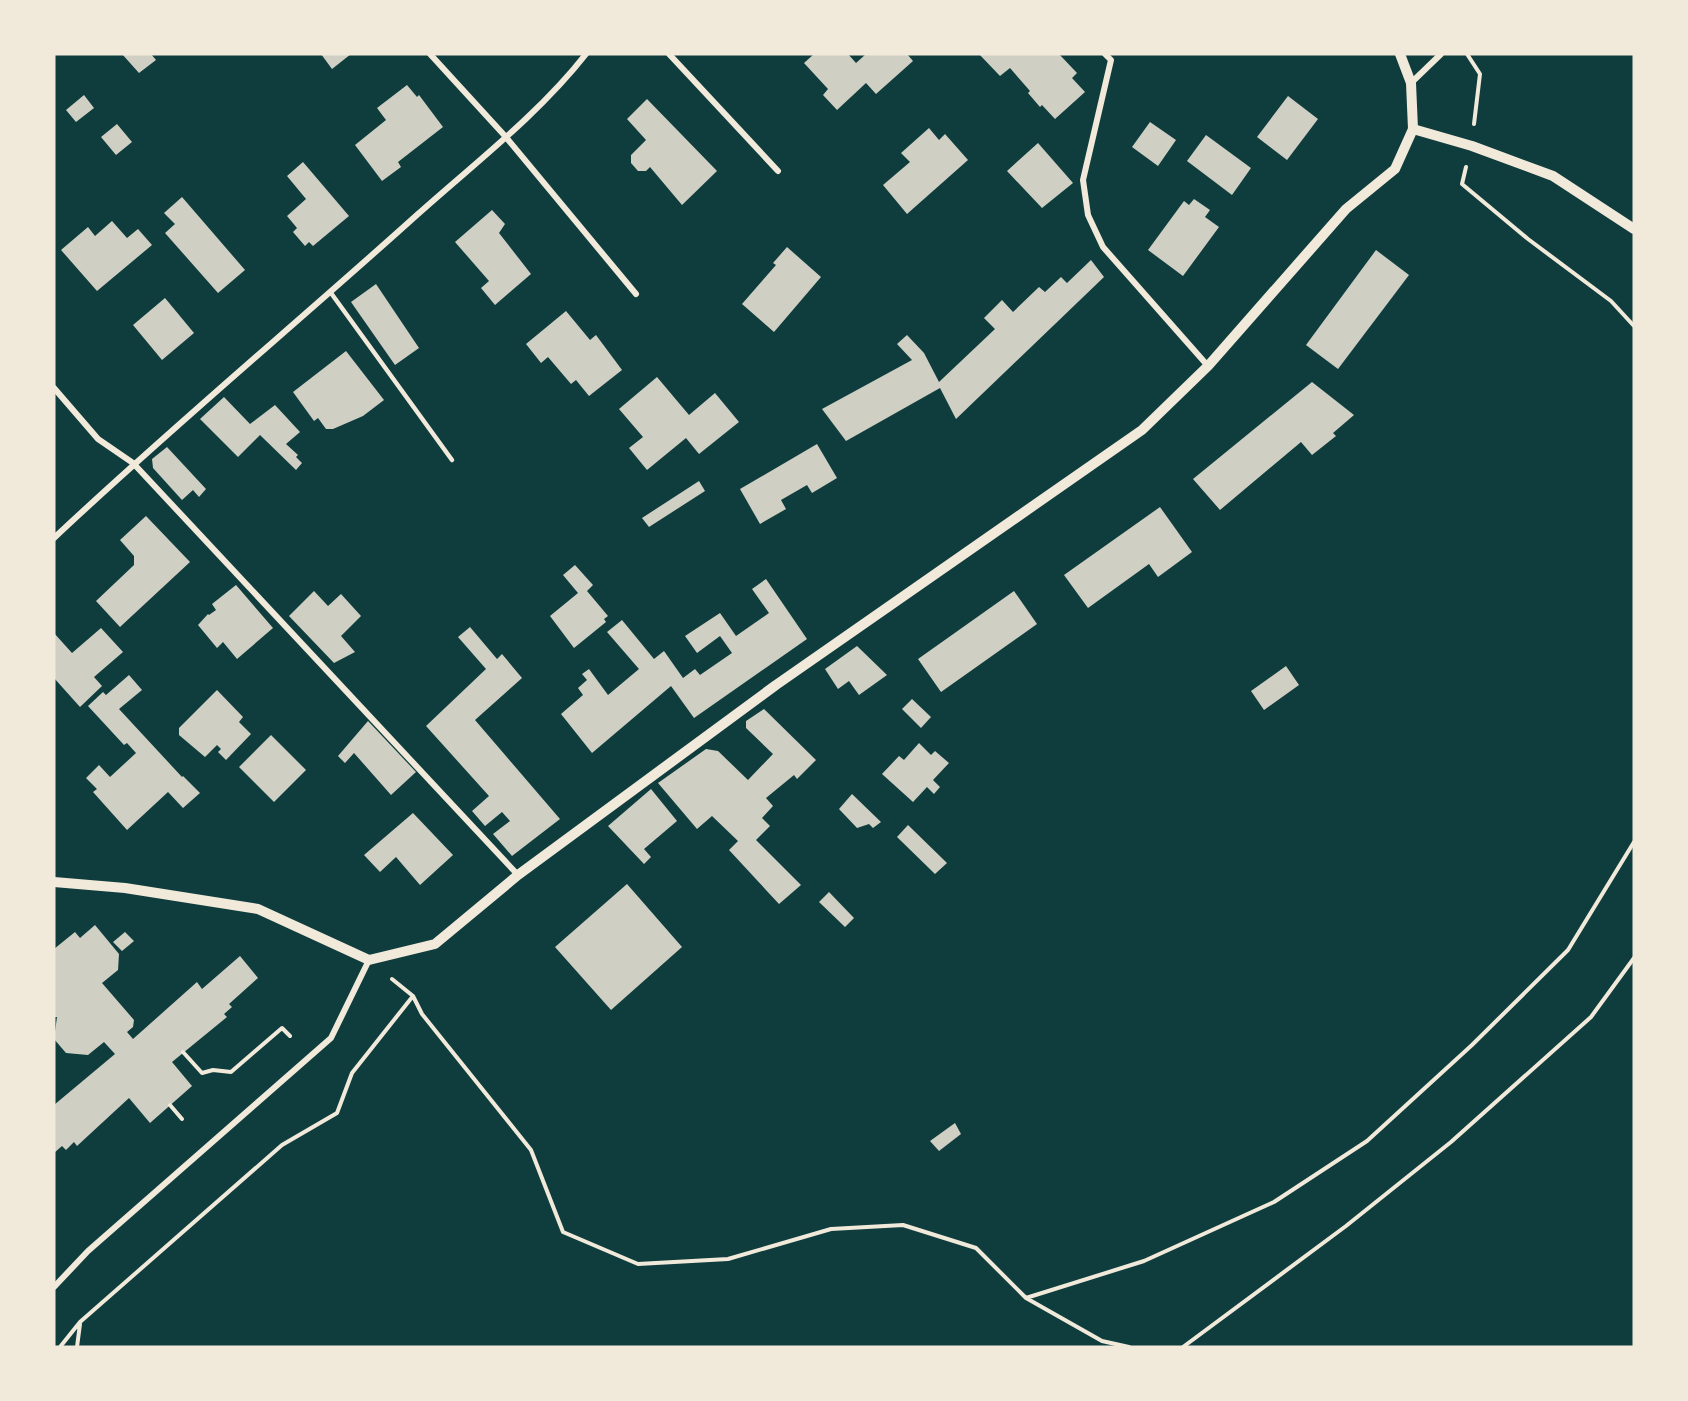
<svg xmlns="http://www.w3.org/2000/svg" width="1688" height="1401" viewBox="0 0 1688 1401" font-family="Lato,sans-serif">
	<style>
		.building { fill: #cfcfc3 }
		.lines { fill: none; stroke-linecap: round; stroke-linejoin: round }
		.path { stroke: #f1e9da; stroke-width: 4 }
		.service { stroke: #f1e9da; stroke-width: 4.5 }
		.minor { stroke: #f1e9da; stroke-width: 6 }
		.tertiary { stroke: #f1e9da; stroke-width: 10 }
	</style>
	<rect width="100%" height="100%" fill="#0f3d3e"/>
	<path class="building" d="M122 54H151L156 60 139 73Z
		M321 54H351L332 69Z
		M814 54H848L856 63 866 54H907L913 61 876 94 866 83 837 110 823 95 828 89 804 63Z
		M979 54H1059L1077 73 1072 78 1085 92 1055 119 1042 105 1040 107 1028 93 1030 91 1010 68 1000 76Z
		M407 85 417 97 419 95 443 127 398 162 401 167 382 181 355 145 386 120 377 108Z
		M84 95 94 108 76 122 66 110Z
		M1288 96 1318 119 1287 160 1257 137Z
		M647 99 717 171 682 205 650 167 646 171H638L631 163V155L646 140 627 119Z
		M1150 122 1176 140 1158 166 1132 147Z
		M117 124 132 142 116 155 101 137Z
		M929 128 939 140 945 134 968 160 907 214 883 185 910 162 901 153Z
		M1206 135 1251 168 1232 195 1187 161Z
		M1038 143 1073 183 1042 208 1007 171Z
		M303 162 349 216 313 246 309 242 305 246 293 232 297 228 287 216 306 199 287 176Z
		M182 197 245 270 218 293 165 233 175 224 164 213Z
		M1194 199 1210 210 1205 217 1219 227 1183 276 1148 250 1184 201 1189 205Z
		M492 210 505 224 499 233 531 274 495 305 481 288 489 281 455 242Z
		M112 221 127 238 138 229 152 245 97 291 61 250 88 227 95 236Z
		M787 247 821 277 774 332 742 304 776 265 773 263Z
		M1376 250 1409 275 1338 369 1306 345Z
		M1091 260 1104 277 956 419 940 388 846 441 822 409 912 360 897 344 907 335 924 353 939 382 995 329 984 318 1002 300 1013 312 1039 287 1045 292 1061 277 1067 283Z
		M376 284 419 348 395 365 351 302Z
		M165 298 194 333 162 360 133 325Z
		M566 311 590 340 596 335 622 370 589 396 576 380 571 384 548 357 541 363 526 344Z
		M346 351 384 400 363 416 333 429H326L318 418 314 421 293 392Z
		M657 377 689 415 715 393 739 422 699 454 686 438 647 470 629 448 643 437 619 409Z
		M1312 382 1354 415 1333 433 1336 436 1312 455 1301 442 1220 510 1193 479Z
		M224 397 250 424 275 405 300 432 286 444 298 455 296 457 302 463 296 470 260 435 238 457 200 419Z
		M817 444 837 478 812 493 807 485 781 500 786 509 760 524 740 489Z
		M167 447 206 489 199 497 193 490 182 500 153 468 152 459Z
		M699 481 705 491 649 527 642 518Z
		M1160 507 1192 552 1158 577 1149 564 1088 608 1064 575Z
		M146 516 190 562 120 627 96 601 134 565V556L120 540Z
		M575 565 593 585 587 591 608 616 604 619 606 622 574 648 550 616 578 593 563 575Z
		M766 579 807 639 694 718 671 686 592 753 561 714 583 695 578 688 587 680 582 674 589 669 608 695 639 669 607 632 622 620 654 659 664 651 683 678 695 669 700 675 732 653 720 636 697 653 685 636 720 613 736 636 769 613 752 589Z
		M236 585 273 628 237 659 223 642 217 648 198 625 208 614 209 615 216 610 212 604Z
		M314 591 328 606 341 594 361 616 341 636 355 652 334 663 289 616Z
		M1014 591 1037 624 941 692 918 659Z
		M470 627 497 659 502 654 522 678 475 720 560 819 512 856 493 834 510 821 502 812 485 826 472 811 489 796 426 726 486 669 458 637Z
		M101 628 123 652 94 677 102 686 80 707 54 678V633L72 653Z
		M857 646 887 675 859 695 849 681 838 689 825 669Z
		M1286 666 1299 685 1264 710 1251 691Z
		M129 675 142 690 119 709 182 777 183 776 200 793 183 808 168 792 127 830 93 792 97 789 86 778 99 765 110 777 136 753 127 743 124 745 88 706 103 692 106 695Z
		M217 690 243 717 239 722 251 734 226 760 218 752 221 749 217 745 205 757 179 735V728Z
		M912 699 931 717 921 728 902 709Z
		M764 709 816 760 797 779 794 775 766 798 773 806 762 818 770 826 756 840 801 885 779 904 729 850 738 841 712 816 697 829 658 783 706 749 718 751 748 780 773 754 746 728V721Z
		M368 721 416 772 391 795 354 753 345 763 338 756Z
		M271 735 306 770 274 802 239 767Z
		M919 743 931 755 935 751 949 763 933 780 940 787 934 794 927 787 913 802 882 774 899 756 904 760Z
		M651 789 677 821 644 849 651 857 644 864 608 826Z
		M852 794 881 822 873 828 869 824 857 828 839 809Z
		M413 813 453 855 420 885 396 857 380 872 364 855Z
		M908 825 947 863 935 874 897 837Z
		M627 884 682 947 611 1010 555 947Z
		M829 892 854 918 845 927 819 902Z
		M95 925 119 954 118 970 102 983 134 1020 133 1027 127 1032 133 1039 197 982 202 989 240 956 258 978 229 1004 232 1007 224 1014 227 1017 172 1062 192 1086 150 1123 129 1098 77 1146 74 1142 66 1150 62 1146 54 1153V1105L115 1054 104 1042 88 1055 66 1053 54 1039 57 1017H54V949L75 932 80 938Z
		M125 932 134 941 122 951 113 942Z
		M955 1123 961 1134 939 1151 930 1141Z"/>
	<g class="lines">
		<path class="path" d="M1467 54 1480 74 1474 124
			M1466 167 1462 184 1528 239 1611 301 1634 326
			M392 979 413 996 422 1014 531 1150 563 1232 638 1264 728 1259 831 1229 903 1225 976 1248 1026 1298 1102 1341 1129 1347
			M183 1052 202 1073 213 1070 231 1072 282 1028 290 1036
			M170 1105 182 1119
			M1026 1298 1144 1261 1274 1202 1367 1141 1472 1045 1568 950 1634 842
			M60 1347 80 1322 282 1145 337 1113 352 1073 413 996
			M77 1347 80 1324
			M1183 1347 1346 1226 1451 1142 1591 1017 1634 958"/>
		<path class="service" d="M331 293 452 460"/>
		<path class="minor" d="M430 54 505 136 636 294
			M669 54 778 171
			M1105 54 1111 60 1083 180 1088 215 1103 247 1208 366
			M1411 83 1441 54
			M54 388 98 439 133 463 518 875
			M54 538C172 427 297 323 418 214 475 163 539 114 586 54
			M54 1287 88 1251 331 1038 369 960"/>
		<path class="tertiary" d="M1413 129 1472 146 1553 176 1634 229
			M54 882 125 888 258 909 369 960 435 944 518 875 776 685 1142 430 1208 366 1346 209 1395 169 1413 129 1411 83 1400 54"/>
	</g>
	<rect width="1688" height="1401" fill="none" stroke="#f1e9da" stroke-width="111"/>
</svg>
